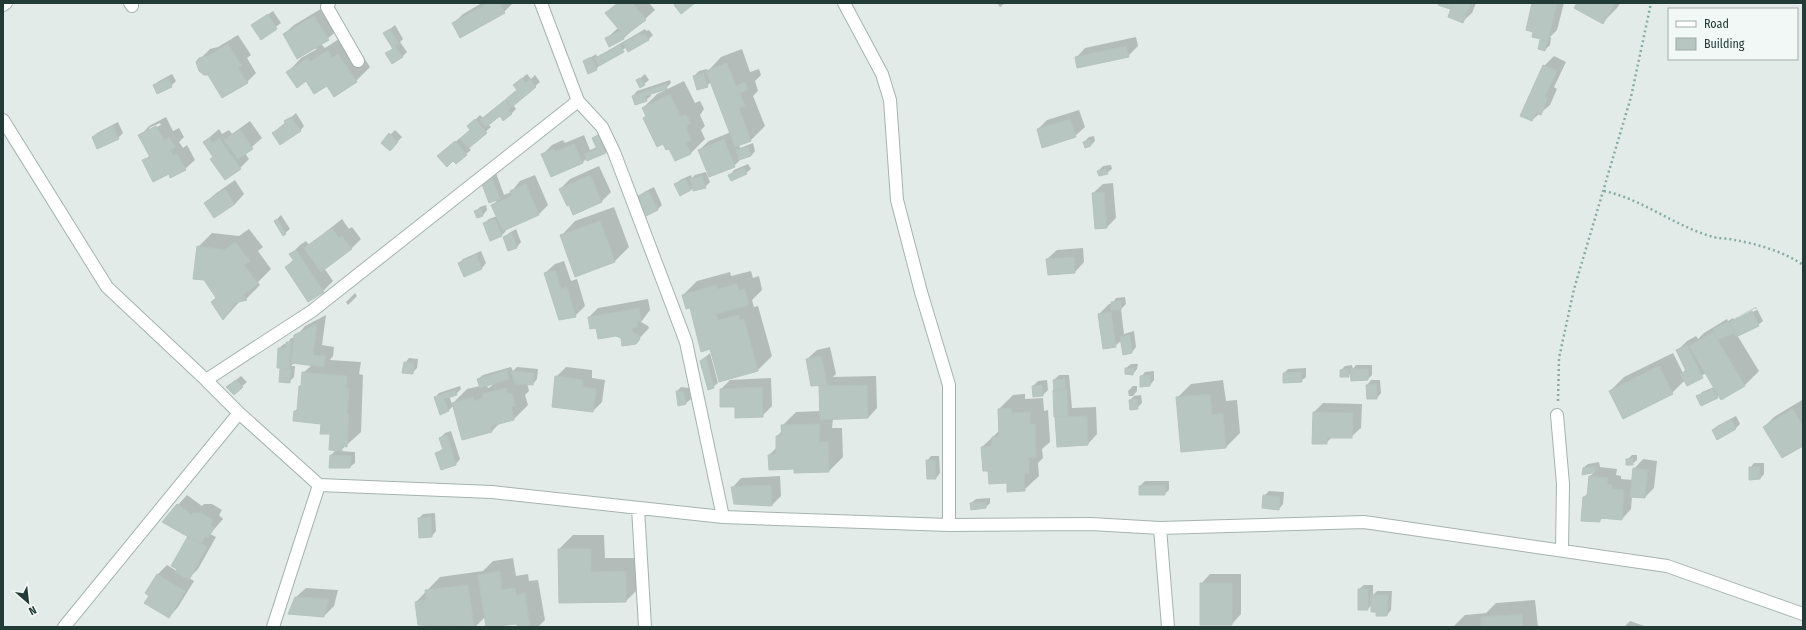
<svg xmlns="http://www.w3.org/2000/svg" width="1806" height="630" viewBox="0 0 1806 630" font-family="'Fira Sans Condensed',sans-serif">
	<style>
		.shadow { fill: #0003; fill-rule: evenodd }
		.building { fill: #b7c6c1; stroke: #b5c4bf }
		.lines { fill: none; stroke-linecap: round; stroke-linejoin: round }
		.street-casing { stroke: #a5b3af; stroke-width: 14 }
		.path { stroke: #84ada3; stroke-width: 2.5; stroke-dasharray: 2 3; stroke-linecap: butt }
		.street { stroke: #fff; stroke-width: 12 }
	</style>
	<rect width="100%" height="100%" fill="#e2ebe8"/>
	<path class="shadow" d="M482 3H513L504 12 453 24 463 14Z
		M617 3H649L655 10 624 38 610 45 607 38 618 28 607 13Z
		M997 3H1005L1000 7Z
		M1440 3H1476L1472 13 1462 22 1455 3 1450 8Z
		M1534 3H1564L1557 30 1550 37 1551 38 1550 45 1545 50 1541 41 1543 38Z
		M1578 3H1620L1617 8 1603 22Z
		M324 7 338 30 321 44 325 48 342 37 353 41 370 67 356 81 327 84 306 80 288 72 301 58 317 49 284 34 294 25Z
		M273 11 281 23 261 38 252 26Z
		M395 25 403 39 400 42 407 52 402 57 386 54 393 48 384 34Z
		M645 29 646 31 649 30 653 35 648 40 627 47 601 64 596 69 584 62 596 54 597 57Z
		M238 35 251 55 247 58 256 73 247 82 200 59 210 49 218 47Z
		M1136 37 1138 46 1128 56 1076 58 1085 48Z
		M742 49 750 72 759 69 761 75 755 81 758 91 753 96 765 126 751 140 739 145 740 148 753 143 755 151 751 156 742 158 734 166 699 150 709 141 731 132 711 82 707 86 694 76 699 71 707 69 708 71 721 57Z
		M1554 56 1566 62 1554 87 1557 89 1550 105 1532 120 1544 66Z
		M172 74 176 81 171 86 158 93 154 85 159 81Z
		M527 74 531 79 535 75 540 82 513 105 516 109 511 114 500 115 488 124 491 127 468 147 471 150 466 154 443 152 471 129 473 122 480 115 483 118 518 89 514 85Z
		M645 74 649 80 644 84 637 81Z
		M670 80 671 83 666 88 650 93 651 96 646 100 633 96 637 91Z
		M684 81 695 103 700 101 704 109 700 115 705 126 701 130 705 139 691 153 676 160 670 147 664 143 644 118 647 115 643 108 657 94Z
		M1079 110 1085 127 1075 136 1038 129 1047 120Z
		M296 113 304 126 300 131 273 133Z
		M166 117 173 131 179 128 184 137 179 142 183 148 187 145 195 160 185 169 144 161 150 155 140 136 149 126ZM160 123 161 125 149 131V128Z
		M250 121 262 138 245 153 249 159 240 168 214 157 204 142 219 129 222 134 229 130 232 134Z
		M118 122 123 133 118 138 93 137 97 133Z
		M395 130 402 137 390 150 382 143Z
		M603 131 610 148 605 152 587 158 582 163 543 154 552 145 563 140 565 143 584 135 590 150 597 147 593 138Z
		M1094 136 1095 141 1091 145 1084 142 1089 137Z
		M748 164 751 169 746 173 730 175 734 170Z
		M1111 165 1112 169 1107 173 1098 171 1103 166Z
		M599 166 611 192 601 202 560 189 570 179Z
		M706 172 710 182 705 187H693L691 190 676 184 680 180 691 175 692 178 695 175Z
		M496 173 504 195 511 192 520 181 535 175 548 205 539 214 505 229 506 231 501 236 484 223 489 219 497 216 493 205 499 198 483 184Z
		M235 180 244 194 235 204 214 217 205 203 215 194Z
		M1113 183 1116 218 1106 228 1093 193 1103 184Z
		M654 187 662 205 657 210 639 196 644 192Z
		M486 205 487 210 483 215 477 217 475 212 480 207Z
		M614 207 629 247 615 261 575 275 561 236 575 221Z
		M281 215 290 229 284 234 275 221Z
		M342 219 349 229 352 227 361 239 351 249 324 268 333 281 323 291 308 301 286 267 294 259 291 254 300 245 306 241 309 245Z
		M249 229 263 247 258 251 271 269 258 282 260 285 246 299 240 301 224 319 198 247 212 233 239 236Z
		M516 229 521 242 517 247 509 250 504 237 509 233Z
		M1083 248 1084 262 1075 272 1047 259 1057 250Z
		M481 251 486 263 482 268 464 276 459 264 463 259Z
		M564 261 571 281 577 279 585 306 575 316 545 273 555 264Z
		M751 271 753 278 759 276 762 290 752 300 754 307 758 306 772 356 758 370 720 381 711 348 683 295 697 281 730 272 731 276Z
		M355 293 357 296 348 305 346 302Z
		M1125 297 1126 304 1121 309 1124 334 1134 331 1136 347 1132 352 1122 340 1115 346 1099 314 1109 304H1112L1116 298Z
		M648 299 650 310 641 322 648 326 649 328 635 343 597 327 589 317 598 308Z
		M1756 307 1763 321 1758 325 1737 335 1759 371 1745 385 1722 399 1719 395 1717 397H1698L1702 392 1714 387 1706 373 1687 385 1685 380 1672 393 1610 391 1624 377 1673 353 1683 373 1686 369 1677 351 1687 341 1696 336 1698 339 1704 333 1727 319 1728 321 1733 318 1735 320 1757 310 1756 308 1735 318Z
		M326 315 322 345 334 347 333 356 330 360 361 362 359 374 363 375 361 432 340 451 355 452V463L350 467 331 455 337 449 331 433 322 423 294 412 298 408 300 386 302 384 303 373 312 365 294 363 291 366H295L294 377 289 382 281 370 284 367 279 348 284 344H287L291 338H295L305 326Z
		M830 347 836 374 833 377 876 376 877 408 868 418 833 419 832 428H842L843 457 829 471 795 468 769 455 777 447V436L782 431V426L796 412 821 411 820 387 823 384 807 359 817 350Z
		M710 353 718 383 713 387 701 361Z
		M409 358 418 359 417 368 412 373 405 363Z
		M1131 364H1138L1137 369 1133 374 1126 368Z
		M1352 365 1353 369 1356 365H1372V375L1368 379 1351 373 1348 376 1341 370 1345 366Z
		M511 367 513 371 517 367 538 369 537 379 533 384 527 383 529 391 525 395 528 405 514 419 500 423 492 431 463 439 454 405 449 410 435 398 439 393 460 386 461 389 456 394 449 396 452 404 467 389 480 386 478 379 483 375ZM494 383 490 387 488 388 487 385Z
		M566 367 592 370V378L605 380 602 402 593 411 556 377Z
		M1306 368V377L1301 381 1284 373 1288 369Z
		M1154 371V380L1150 385 1141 377 1145 372Z
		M1059 375H1069L1072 408 1096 407 1097 434 1088 444 1056 418 1059 415 1054 380Z
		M241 376 247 382 234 393 227 387Z
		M771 378 772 406 762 416 736 406 721 389 730 380Z
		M1047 380 1048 390 1043 395 1034 396 1033 386 1038 381Z
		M1223 380 1226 401 1237 400 1240 433 1226 447 1177 398 1191 384Z
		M1371 380H1380L1381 393 1377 398 1367 385Z
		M1133 386H1137V391L1133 396 1141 395 1142 403 1137 408 1130 400 1134 396H1129L1128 391Z
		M681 387 689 388 691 399 686 403 679 404 677 391Z
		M1025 394V399L1043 398 1044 411 1048 410 1050 442 1042 449 1043 458 1038 463 1039 476 1024 490 1008 482 989 470 982 447 1000 430 999 409 1013 395Z
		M1802 400 1803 444 1764 427 1774 417Z
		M1323 403 1362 404 1361 428 1351 437H1332L1326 443H1313L1314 412Z
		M1736 416 1740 424 1736 428 1717 438 1713 430 1717 426Z
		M451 431 460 459 456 464 441 469 436 453 444 448 440 438 445 433Z
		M1632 455H1637V460L1632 464 1627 460Z
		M931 456H939L940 473 936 478 927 461Z
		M1643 459 1657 461 1654 488 1645 497 1632 496 1631 509 1622 519 1604 517 1599 521 1584 497 1588 493 1589 477 1595 471 1583 468 1588 464 1599 462 1600 467 1617 469 1616 475 1621 476V479L1633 480 1634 469Z
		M1754 463H1764V474L1760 479 1750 468Z
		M780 476 781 496 772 505 732 488 741 478Z
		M1145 481H1169V490L1164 494 1140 486Z
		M1269 491 1284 492 1283 504 1279 509 1264 496Z
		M187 495 202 506 204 504H212L222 510 219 515 223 519 210 534 216 537 198 569 189 578 194 581 178 607 169 617 151 595 147 593 158 574 167 565 177 571 189 536 178 505Z
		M990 498V503L986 507 971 503 976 499Z
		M435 513 436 531 432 536 419 518 423 514Z
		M573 535H604L605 558H639L640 587 626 601 559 549Z
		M513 558 516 576 528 574 529 581 538 580 545 620 538 627H518V622L487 627 485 617 475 627 419 625 416 602 440 577 483 571 493 561Z
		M1210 574H1241V614L1232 624 1201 584Z
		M1364 585H1373V595L1377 591H1392L1391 610 1387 615 1372 604 1368 609 1359 589Z
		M306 588 338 590 334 606 324 616 296 597Z
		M1535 600 1538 627H1453L1465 615 1486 613 1496 603Z
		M1630 621 1647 627H1624Z"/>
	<path class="building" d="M488 3H499L505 13 460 38 452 23Z
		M618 3H633L646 20 623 37 624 39 609 47 605 38 620 31 605 13Z
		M676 3H695L681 14 674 5Z
		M1439 3H1452L1450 9 1438 5Z
		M1453 3H1471L1463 23 1448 17Z
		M1532 3H1557L1548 41 1532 37 1533 32 1526 30Z
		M1577 3H1615L1603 24 1574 8Z
		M268 14 277 29 261 40 251 25Z
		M314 16 329 40 297 59 283 34Z
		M390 29 399 44 395 46 403 57 392 64 385 53 393 49 383 33Z
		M640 33 641 35 645 34 649 40 628 52 623 43Z
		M1540 40 1547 42 1545 51 1538 49Z
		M228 44 242 66 238 68 248 83 222 98 208 75H204L199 71 196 62 199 58 208 56Z
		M620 45 624 52 599 66 595 58Z
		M1126 46 1129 57 1077 68 1075 57Z
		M328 50 332 58 338 54 357 82 334 97 327 86 314 94 306 81 297 88 286 72 308 58 310 62Z
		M591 57 597 70 588 74 583 61Z
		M727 63 736 86 745 82 748 90 740 93 745 106 739 108 751 141 735 147 706 71Z
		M1543 65 1557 71 1545 97 1548 98 1541 115 1536 113 1532 121 1520 116Z
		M703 73 708 87 697 90 693 76Z
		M168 78 172 87 157 94 153 85Z
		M522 78 526 83 530 79 536 87 512 107 506 99 517 90 513 85Z
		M640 78 645 85 640 88 636 80Z
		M666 84 667 89 645 96 647 101 635 105 632 96Z
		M670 94 681 117 686 114 691 124 687 125 688 129H686L691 140 686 143 691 154 675 161 669 149 666 150 663 144 657 147 643 118 646 116 642 108Z
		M505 100 511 108 508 110 512 114 503 121 500 116 486 127 480 120Z
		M291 117 301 131 280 145 272 133 286 124 284 121Z
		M475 119 487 133 469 148 460 139 470 130 467 126Z
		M1070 119 1076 137 1042 148 1037 129Z
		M113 126 119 139 97 149 92 137Z
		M156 126 164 140 169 137 175 147 170 150 173 156 177 154 186 170 170 178 169 174 153 182 142 160 150 157 138 135Z
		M240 129 253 149 238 159 224 140Z
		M389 133 398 142 390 151 381 143Z
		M599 135 606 153 587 161 584 154 597 149 592 138Z
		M209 138 213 143 219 138 241 169 225 180 210 159 213 157 203 142Z
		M724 139 735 167 709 177 698 150Z
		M1090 140 1091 146 1085 148 1083 142Z
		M455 141 467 155 456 164 453 161 447 167 437 156Z
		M574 144 583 163 551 177 541 154 554 149 555 152Z
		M748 147 751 156 739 160 736 150Z
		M744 168 747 174 731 181 728 175Z
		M1106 169 1108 174 1099 176 1097 171Z
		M590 175 602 202 573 215 569 205 567 206 559 189Z
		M491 176 500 199 489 203 482 184Z
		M702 176 706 188 693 191 690 179Z
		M686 179 691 190 680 196 674 184Z
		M526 184 539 215 503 231 491 205 512 196 510 191Z
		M225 189 235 204 214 218 204 203Z
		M649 191 658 210 646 216 638 196Z
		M1104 192 1107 228 1095 229 1092 193Z
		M481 209 483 216 477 218 474 211Z
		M277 219 286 234 283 236 274 221Z
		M495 219 502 236 490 241 483 223Z
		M600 221 615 262 575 277 560 235Z
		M332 228 339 238 342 236 352 249 321 272 304 248Z
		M512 233 517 248 508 251 503 237Z
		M235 242 250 261 244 265 258 284 243 295 247 300 235 303 223 320 211 302 216 298 204 280 193 279 197 246 224 250Z
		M296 250 324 292 308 302 285 267 294 261 289 254Z
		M476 255 482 269 464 277 458 263Z
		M1074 257 1075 273 1048 275 1046 259Z
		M555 270 561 289 567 287 576 317 559 320 544 273Z
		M737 284 739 291 745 289 749 305 716 314 718 320 739 315 740 320 744 319 758 371 719 382 710 349 701 352 690 308 686 309 682 295 716 285 718 289Z
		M1121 301V310H1111V302Z
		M639 308 641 321H637L638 327 632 328V332L639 335 640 339 636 344 622 346 621 338 616 336 598 339 596 328 590 329 588 317Z
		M1752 311 1759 326 1736 337 1729 322Z
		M1111 312 1116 347 1103 349 1098 314Z
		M1728 322 1734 333 1718 340 1713 329Z
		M317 324 313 355 325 356 324 367 291 363 294 335Z
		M1713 332 1745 386 1721 400 1689 346Z
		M1130 335 1132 353 1123 355 1120 337Z
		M286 342H291L289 369 277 368 278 348H286Z
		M1687 345 1703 378 1687 386 1680 374 1686 371 1676 350Z
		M821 356 827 385 811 386 806 359Z
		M706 357 714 388 708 390 700 361Z
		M404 362 414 363 413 374 402 373Z
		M1659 366 1673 394 1623 419 1609 391Z
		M1125 368 1134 369 1133 375 1125 374Z
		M280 369 291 370 290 383 279 382Z
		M1348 369 1349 377H1340V370Z
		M1350 369H1368V380L1351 381Z
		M507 370 509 379 480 388 477 379Z
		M511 371 534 373 533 385 515 384Z
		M302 372 347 376 346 388H349L347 414 349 415 347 447 342 446V451L329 450 330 434H320L321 424 293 421 294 411H297L299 386H301Z
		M1301 372 1302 382 1283 383V373Z
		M1150 375V386L1140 387V376Z
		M555 376 583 380V387L596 389 593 412 552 407Z
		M1065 379V389L1054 390 1053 380Z
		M236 380 243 387 234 395 226 387Z
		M1376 384 1377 399H1367L1366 385Z
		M867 385 868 418 820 420 819 386Z
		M1042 385 1043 396 1033 397 1032 386Z
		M762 387 763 417 735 418V407H720V389Z
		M506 388 508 394 512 393 515 406 511 407 514 420 491 426 492 432 462 440 452 403 473 397 474 401 483 398 482 394Z
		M1067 389 1068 416 1054 417 1053 390Z
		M1713 389 1718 398 1701 406 1696 396Z
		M455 390 457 395 444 399 449 411 440 415 434 397Z
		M676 391 684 392 686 404 678 406Z
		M1210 394 1212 415 1223 413 1226 448 1181 452 1176 397Z
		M1137 399 1138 409 1130 410 1129 400Z
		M1011 408 1012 413 1030 412V424H1035L1036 457H1029V473H1024L1025 491 1007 492V483L989 484 988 471H983L981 447 992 446V437L999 436 998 409Z
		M1793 409 1803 426V446L1782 458 1763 427Z
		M1313 412 1353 413 1352 438H1327V444H1312Z
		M1087 416 1088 445 1057 447 1055 417Z
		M1731 419 1736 429 1717 440 1712 430Z
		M820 424 819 442H828L829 472 794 473V469L769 470 768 455 776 454V436H782L781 425Z
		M447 435 456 465 441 470 435 453 443 450 439 438Z
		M330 455 351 456 350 468H329Z
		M1626 459H1633V465H1626Z
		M926 460H935L936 479H927Z
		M1595 466 1596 472 1582 475 1583 468Z
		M1749 467H1759L1760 479 1749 480Z
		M1633 468 1648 470 1645 498 1630 497Z
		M1589 476 1608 478 1607 484 1612 485V489L1624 490 1622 520 1600 518V522L1581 521 1583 497H1587Z
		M771 485 772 506 734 504 731 487Z
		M1165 485V495H1139V486Z
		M1263 495 1280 497 1279 510 1262 508Z
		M986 502V508L971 510 970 503Z
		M177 504 192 515 193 513H202L213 520 210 525 214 528 208 538 206 536 201 544 162 522Z
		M431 517 432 537 419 538 418 518Z
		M188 536 207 547 189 580 175 572 177 569 171 566Z
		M558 549H591V572L626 571V602L559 603Z
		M500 571 502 590 515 588 516 595 525 593 530 627H517V624L486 627 478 575Z
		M157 574 185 591 169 618 144 603 149 596 145 593Z
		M1200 583H1232V625H1200Z
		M468 585 474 627 418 625 415 602 426 600 425 590Z
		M1358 589H1368V610H1358Z
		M1371 595H1388L1387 616H1376V612H1371Z
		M295 597 329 599 324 617 288 614Z
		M1522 614 1523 627H1467L1481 626V617Z"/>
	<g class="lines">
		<defs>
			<path id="street" d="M130 3 132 6
				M329 3 327 7 358 61
				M541 3 578 101 602 127 614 152 686 342 723 517
				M844 3 882 74 890 100 897 200 921 292 949 385V525
				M3 5 6 3
				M3 120 107 287 206 380 239 413 319 485 492 492 723 517 949 525 1091 524 1160 528 1364 522 1667 566 1803 614
				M206 380 312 311 578 101
				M1557 415 1563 484 1562 550
				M638 508 645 627
				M1160 528 1168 627
				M64 627 239 413
				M273 627 319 485"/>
		</defs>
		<use href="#street" class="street-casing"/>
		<path class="path" d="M1604 191C1642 199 1673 225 1710 236 1718 239 1727 238 1735 240 1757 244 1785 252 1803 265
			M1558 401 1559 358 1574 289 1631 97 1651 3"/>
		<use href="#street" class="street"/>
	</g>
	<rect width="1806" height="630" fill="none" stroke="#233b36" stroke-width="8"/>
	<rect x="1668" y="8" width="130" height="52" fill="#f2f8f5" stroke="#9faca9"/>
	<rect x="1676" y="21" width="20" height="6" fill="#ffffff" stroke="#9faca9"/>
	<text x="1704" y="28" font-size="12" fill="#233b36">Road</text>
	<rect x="1676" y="38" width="20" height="12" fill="#b7c6c1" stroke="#9faca9"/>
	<text x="1704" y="48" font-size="12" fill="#233b36">Building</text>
	<g transform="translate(28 602) rotate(152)" stroke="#f2f8f5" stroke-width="3" paint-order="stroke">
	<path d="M0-3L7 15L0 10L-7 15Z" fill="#233b36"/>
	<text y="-6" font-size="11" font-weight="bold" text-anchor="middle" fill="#233b36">N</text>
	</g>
</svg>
